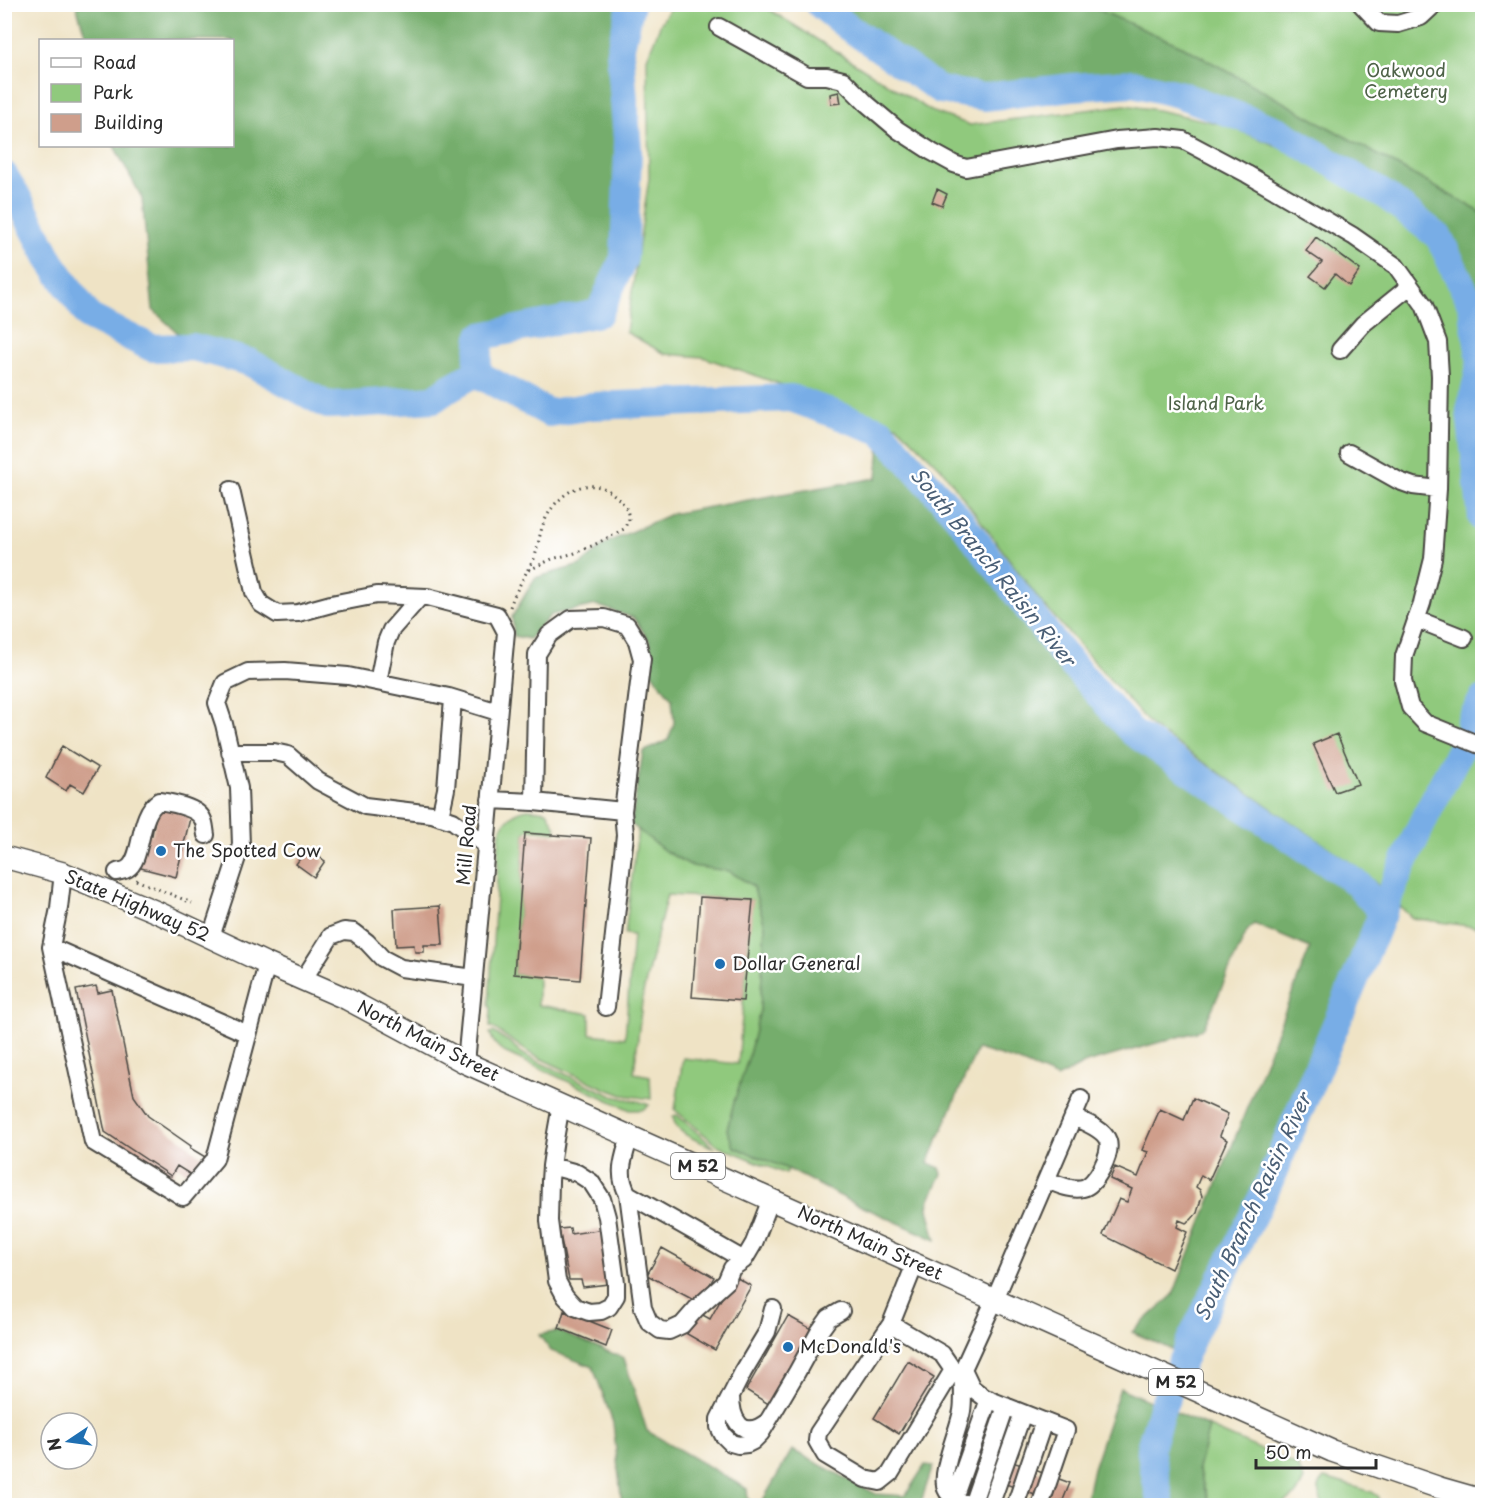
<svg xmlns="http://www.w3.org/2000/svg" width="1487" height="1510" viewBox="0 0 1487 1510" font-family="'Playpen Sans',sans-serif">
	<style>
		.green { fill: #90c97d; stroke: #5e7a54; stroke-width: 1.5 }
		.forest { fill: #74ad6c; stroke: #506c4c; stroke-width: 1.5 }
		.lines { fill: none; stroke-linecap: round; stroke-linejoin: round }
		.river { stroke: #78ade6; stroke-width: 28 }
		.building { fill: #cf9e8b }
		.minor-casing { stroke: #484742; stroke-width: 20 }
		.major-casing { stroke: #484742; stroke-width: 24 }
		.path { stroke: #484742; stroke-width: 3; stroke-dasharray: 1.5 4.5; stroke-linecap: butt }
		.minor { stroke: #fff; stroke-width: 16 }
		.major { stroke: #fff; stroke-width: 21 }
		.poi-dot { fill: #1f6fb2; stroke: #fff; stroke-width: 2 }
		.labels { text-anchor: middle; stroke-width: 5; stroke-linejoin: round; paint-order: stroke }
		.shield { fill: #fff; stroke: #6b6b6b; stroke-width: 1.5 }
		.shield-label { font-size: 16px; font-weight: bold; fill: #2b2b2b }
		.park-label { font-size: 18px; fill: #4e6248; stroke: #fff }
		.street-label { font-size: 18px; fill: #2b2b2b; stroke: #fff }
		.poi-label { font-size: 18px; fill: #2b2b2b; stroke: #fff; text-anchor: start }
		.water-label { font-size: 20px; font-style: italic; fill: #4a5f76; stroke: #fff }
	</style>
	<rect width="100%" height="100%" fill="#fff"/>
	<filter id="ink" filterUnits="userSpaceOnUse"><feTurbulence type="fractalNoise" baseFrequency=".0167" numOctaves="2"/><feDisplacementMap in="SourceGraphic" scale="12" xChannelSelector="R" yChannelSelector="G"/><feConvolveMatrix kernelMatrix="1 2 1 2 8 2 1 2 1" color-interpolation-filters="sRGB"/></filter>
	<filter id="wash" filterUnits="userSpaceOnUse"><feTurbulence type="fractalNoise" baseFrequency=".008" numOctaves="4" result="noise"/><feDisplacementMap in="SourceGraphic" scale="24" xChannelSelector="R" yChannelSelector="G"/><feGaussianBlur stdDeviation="1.35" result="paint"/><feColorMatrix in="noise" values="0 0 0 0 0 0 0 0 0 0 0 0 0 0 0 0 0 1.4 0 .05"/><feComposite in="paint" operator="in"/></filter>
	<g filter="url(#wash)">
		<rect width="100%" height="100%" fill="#efe3c5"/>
		<path class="green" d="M672 5H762L931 111 970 125 1125 105 1157 110 1226 125 1321 164 1389 204 1435 240 1454 275 1482 413V928L1412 918 1363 871 1152 727 1041 602 941 468 898 426 703 357 665 354 626 332 649 178 647 58 661 23Z
			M1087 5H1482V213L1184 47Z
			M528 809 547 811 556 828V832L529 829 525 833 514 974 538 976V1005L590 1014V1034L625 1038 633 935 625 934 638 829 665 851 692 866 729 871 753 886 765 925 760 1010 748 1059 734 1102 727 1130 734 1147 788 1169 786 1174 717 1145 675 1110 683 1058 738 1064 752 900 667 895 643 993 634 1073 650 1076 651 1099 623 1095 604 1088 531 1054 492 1027H490L491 1008 489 1005 500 831C506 819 514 811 528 809Z
			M493 1032 511 1043 520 1052 530 1058 613 1096C626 1100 637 1099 649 1105L642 1110H630L504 1052C496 1046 493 1042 490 1033Z
			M677 1115 715 1148C700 1141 674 1135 673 1116Z
			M1209 1427 1298 1466 1304 1480 1296 1495 1284 1503V1505H1210L1198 1469Z
			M1325 1478 1372 1492 1379 1497V1505H1323C1318 1495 1316 1486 1325 1478Z"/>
		<path class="forest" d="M76 5H631L620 51 628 150 624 258 599 313 481 336 476 373 451 387 434 399 353 404 327 405 249 362 193 347 153 310 142 198 114 146H232V40H89L85 34Z
			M823 5H1087L1184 47 1482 213V417L1470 411 1481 363 1472 306 1439 237 1385 195 1279 131 1178 94 1133 83 984 97 940 90Z
			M881 431 957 516 1061 652 1132 732 1357 883 1383 913 1268 1185 1184 1355 1132 1332 1173 1295 1310 948 1254 924 1247 931 1204 1027 1196 1032 1086 1063 1057 1078 1017 1061 977 1049 928 1163 940 1168 942 1174 929 1201 928 1209 936 1240 850 1201 788 1169 734 1147 727 1130 734 1102 748 1059 760 1010 765 925 753 886 729 871 692 866 665 851 631 824 643 752 668 740 674 723 672 699 651 672 650 642 634 618 596 605 551 615 529 639 514 636 512 617 535 578 580 565 608 542 671 514 776 495 877 478Z
			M558 1331 624 1358 647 1431 747 1489 748 1499 754 1505H622L613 1423 593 1367 551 1351 539 1335Z
			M1120 1388 1209 1427 1198 1469 1210 1505H1085L1093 1468Z
			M792 1450 876 1494 905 1496 925 1465 933 1466 920 1505H760Z"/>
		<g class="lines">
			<path class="river" d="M819 4 849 28 940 90 984 97 1072 87 1133 83 1178 94 1279 131 1385 195 1439 237 1472 306 1481 363 1470 411 1482 518
				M4 175 17 196 51 262 89 317 152 348 193 347 249 362 327 405 353 404 434 399 451 387 476 373
				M476 373 549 413 592 406 791 398 881 431 957 516 1061 652 1132 732 1357 883 1383 913
				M476 373 481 336 599 313 624 258 628 150 620 51 631 4
				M1470 722 1482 700
				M1161 1506 1150 1448 1162 1408 1191 1339 1268 1185 1362 963 1395 882 1426 815 1459 752"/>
		</g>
		<g id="blocks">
			<path class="building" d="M839 92 841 103 831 104 830 94Z
				M937 189 947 194 942 206 932 202Z
				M1316 237 1360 270 1349 286 1335 274 1325 287 1310 276 1322 262 1306 251Z
				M1337 734 1358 784 1335 792 1313 744Z
				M62 746 98 768 84 792 70 784 66 791 46 778Z
				M158 804 191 814 176 877 137 867 146 833 152 835Z
				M525 833 591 838 580 980 514 974Z
				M307 849 325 861 314 877 296 864Z
				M700 897 753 900 743 1001 692 997Z
				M440 906 443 945H424V952H415L414 945 396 946 394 909Z
				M96 986 98 993 112 990 134 1096 148 1116 191 1146 190 1148 207 1158 196 1178 177 1166 171 1176 105 1132 76 990Z
				M1193 1098 1228 1114 1220 1136 1227 1140 1209 1180 1201 1175 1196 1187 1200 1190 1202 1196 1197 1213 1191 1220 1186 1223 1179 1220 1177 1227 1187 1232 1171 1269 1103 1235 1119 1199 1127 1202 1132 1189 1110 1179 1115 1167 1138 1177 1148 1152 1142 1150 1160 1109 1184 1120Z
				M570 1228 571 1234 604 1229 608 1284 583 1287 581 1280H569L559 1229Z
				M662 1248 714 1277 699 1303 647 1275Z
				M734 1276 751 1286 715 1350 687 1334 699 1313 710 1319Z
				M564 1311 612 1330 606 1347 559 1328Z
				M788 1316 815 1331 775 1408 746 1390Z
				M908 1361 934 1377 899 1434 874 1418Z
				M964 1444 1070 1483 1061 1505 959 1466Z"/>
		</g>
	</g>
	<g filter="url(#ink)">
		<use href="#blocks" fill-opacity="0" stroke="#484742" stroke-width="1.5"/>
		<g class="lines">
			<defs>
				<path id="minor" d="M1361 4 1379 23 1398 24 1421 17 1435 4
					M719 27 807 76H827L843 80 866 103 898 130 932 152 954 164 966 168 1117 140 1158 137 1183 140 1247 174 1353 236 1396 266 1424 305 1438 342 1440 376 1438 489 1433 559 1422 603 1404 656 1403 681 1410 707 1425 723 1482 746
					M1340 350 1363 324 1410 286
					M1349 453 1399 481 1413 486 1438 489
					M231 490 254 592 261 604 277 614 298 613 331 604 377 595 427 597 497 615 506 632 466 1063
					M1416 619 1464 638
					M378 682 386 642 391 630 420 597
					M230 752H274L288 755 318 781 365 806 432 814 453 821 486 845
					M490 800 534 802
					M440 817 446 789 453 699
					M117 872C120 871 124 871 127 869 144 859 137 814 159 801 172 803 198 807 203 820 205 824 205 830 206 835
					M63 873 59 908 51 947 93 1142 183 1197 215 1159 267 964
					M211 937 241 845 239 788 224 724 217 703 225 683 248 672 285 671 348 676 449 697 498 712
					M51 947 248 1034
					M303 980 331 936 344 931 354 932 367 942 382 958 401 968 474 978
					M606 1007 625 835 623 811 642 659 637 641 627 625 604 618 571 619 549 635 537 654 534 802 623 811
					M630 1136C624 1157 616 1174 628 1194L744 1260 754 1243 771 1199
					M551 1166 577 1173 591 1182 602 1199 607 1217 616 1283V1296L609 1307 601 1311 589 1312 575 1307 565 1296 557 1281 549 1221 550 1181 551 1166 555 1139 561 1105
					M1047 1180C1058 1184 1071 1191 1083 1188 1096 1185 1112 1154 1108 1141 1104 1129 1084 1122 1073 1117
					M628 1194 643 1308 649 1322 660 1330 669 1331 682 1325 696 1309 726 1282 732 1268 744 1260
					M915 1264 891 1324 942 1354 953 1370 959 1372 963 1369 995 1299 1081 1099
					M773 1309 767 1332 743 1372 719 1419V1427L723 1435 731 1443 738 1445 747 1444 753 1441 761 1433 797 1372 819 1332 829 1318 841 1311
					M891 1324 818 1433 817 1441 825 1455 865 1479 880 1482 890 1474 953 1370
					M963 1369 972 1388 985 1398 1066 1430 1040 1506
					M963 1373C962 1386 964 1399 962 1411 959 1429 939 1474 946 1489 950 1499 963 1503 973 1506
					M731 1395C731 1420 742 1441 767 1422
					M954 1498 989 1399
					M972 1505 1006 1406
					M990 1506 1023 1413
					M1015 1506 1044 1421"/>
				<path id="major" d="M4 857 63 873 159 913 267 964 347 999 466 1063 1332 1451 1440 1488 1482 1500"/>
			</defs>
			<use href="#minor" class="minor-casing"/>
			<use href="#major" class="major-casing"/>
			<path class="path" d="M510 607 514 596 527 571 552 559 575 553 594 545 624 529 629 519C628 516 628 512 627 510 623 501 611 491 603 488 578 479 556 498 546 518 539 531 539 546 534 559 532 563 529 567 527 571
				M136 880 192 903"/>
			<use href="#minor" class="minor"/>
			<use href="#major" class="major"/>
		</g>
	</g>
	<g class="poi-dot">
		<circle cx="161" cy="851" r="6"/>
		<circle cx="720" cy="964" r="6"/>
		<circle cx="788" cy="1347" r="6"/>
	</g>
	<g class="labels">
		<g class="shield">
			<rect x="671" y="1153" width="54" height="26" rx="4.5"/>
			<rect x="1149" y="1369" width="54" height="26" rx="4.5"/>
		</g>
		<g class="shield-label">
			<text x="698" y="1172">M 52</text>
			<text x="1176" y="1388">M 52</text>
		</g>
		<g class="park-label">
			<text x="1406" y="77">Oakwood<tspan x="1406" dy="21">Cemetery</tspan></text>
			<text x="1216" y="410">Island Park</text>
		</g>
		<g class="street-label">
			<text transform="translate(467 845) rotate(-85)" y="6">Mill Road</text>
			<text transform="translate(137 906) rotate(23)" y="6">State Highway 52</text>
			<text transform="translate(428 1041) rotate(27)" y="6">North Main Street</text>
			<text transform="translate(870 1243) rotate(24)" y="6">North Main Street</text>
		</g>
		<g class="poi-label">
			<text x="173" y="857">The Spotted Cow</text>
			<text x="732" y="970">Dollar General</text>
			<text x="800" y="1353">McDonald's</text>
		</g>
		<g class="water-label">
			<text transform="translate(993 567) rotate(51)" y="7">South Branch Raisin River</text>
			<text transform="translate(1253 1207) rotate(-65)" y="7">South Branch Raisin River</text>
		</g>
	</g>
	<rect width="1487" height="1510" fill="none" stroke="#fff" stroke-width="24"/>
	<rect x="39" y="39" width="195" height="108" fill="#ffffff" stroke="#aaaaaa" stroke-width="1.5"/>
	<rect x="51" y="58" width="30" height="9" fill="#ffffff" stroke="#aaaaaa" stroke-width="1.5"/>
	<text x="93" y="69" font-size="18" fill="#2b2b2b">Road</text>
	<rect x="51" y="84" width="30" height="18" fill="#90c97d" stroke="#aaaaaa" stroke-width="1.5"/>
	<text x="93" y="99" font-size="18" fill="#2b2b2b">Park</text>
	<rect x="51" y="114" width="30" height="18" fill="#cf9e8b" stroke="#aaaaaa" stroke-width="1.5"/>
	<text x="93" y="129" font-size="18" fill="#2b2b2b">Building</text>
	<g transform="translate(69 1441) rotate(257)"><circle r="28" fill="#ffffff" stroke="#aaaaaa" stroke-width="1.5"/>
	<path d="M0-4.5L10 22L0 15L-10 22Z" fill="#1f6fb2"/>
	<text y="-9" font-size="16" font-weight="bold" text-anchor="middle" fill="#2b2b2b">N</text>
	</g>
	<path d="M1256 1459v9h120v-9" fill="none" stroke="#2b2b2b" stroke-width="3"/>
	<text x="1265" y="1459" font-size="18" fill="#2b2b2b" stroke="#ffffff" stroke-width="4.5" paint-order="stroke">50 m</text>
</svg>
